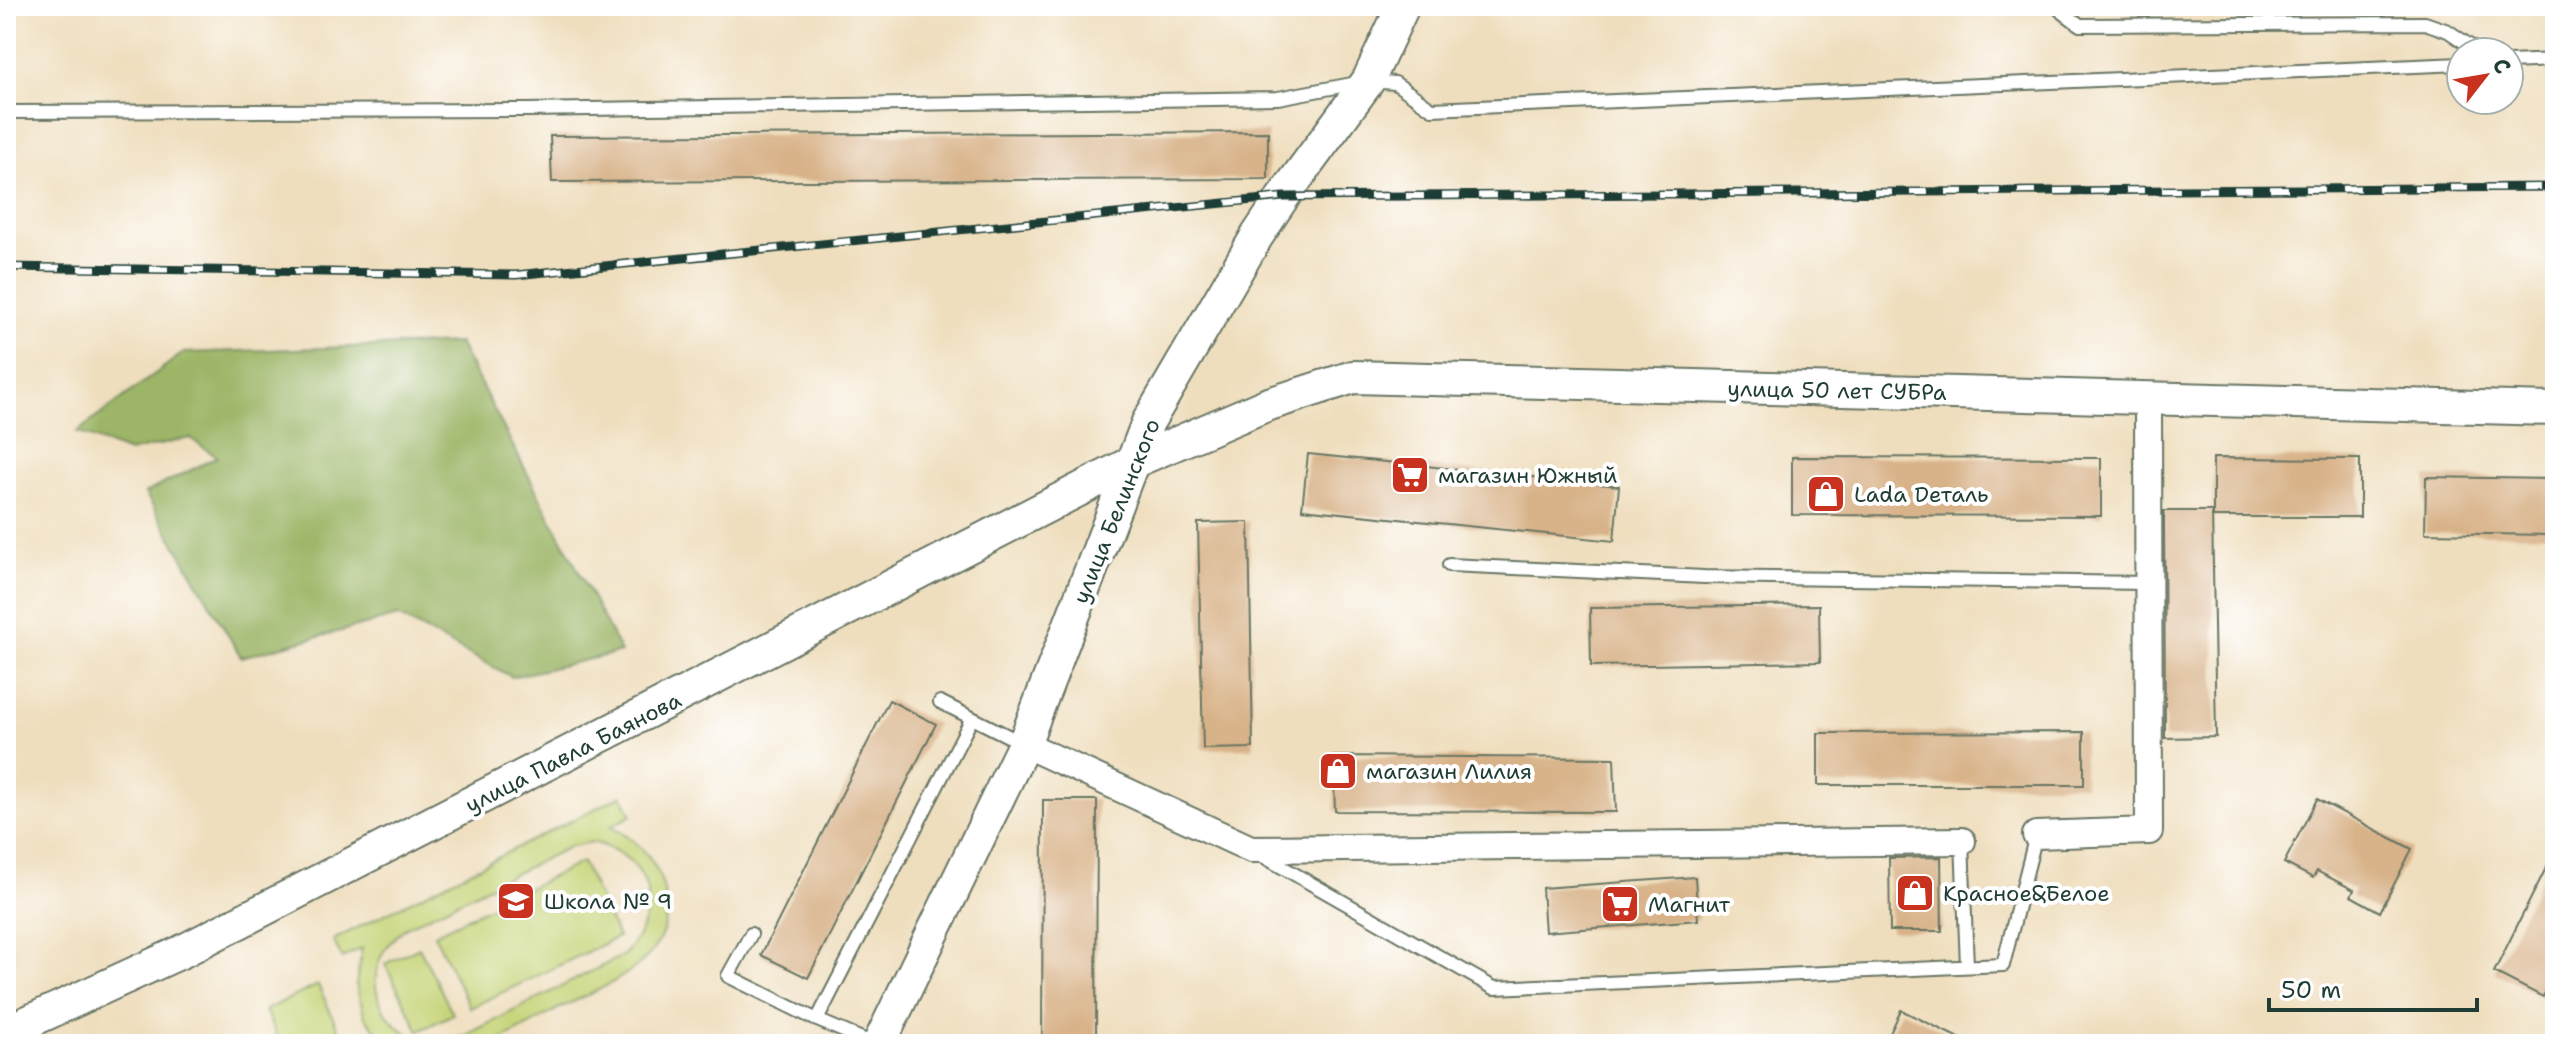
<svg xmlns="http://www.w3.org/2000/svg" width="2561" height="1050" viewBox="0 0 2561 1050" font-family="'Shantell Sans',sans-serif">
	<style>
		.green { fill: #c5d375; stroke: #728854; stroke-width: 2; fill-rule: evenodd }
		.forest { fill: #9cb566; stroke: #5e794d; stroke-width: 2 }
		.building { fill: #d8b288 }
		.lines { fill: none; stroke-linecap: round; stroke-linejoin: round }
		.service-casing { stroke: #687564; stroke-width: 16 }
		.minor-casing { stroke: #687564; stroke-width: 30 }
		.tertiary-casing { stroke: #687564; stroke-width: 36 }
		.service { stroke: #fff; stroke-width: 12 }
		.minor { stroke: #fff; stroke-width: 26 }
		.tertiary { stroke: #fff; stroke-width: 32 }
		.rail-casing { stroke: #1f3d34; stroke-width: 9 }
		.rail { stroke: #fff; stroke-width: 6; stroke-dasharray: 18; stroke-linecap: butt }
		.labels { text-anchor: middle; stroke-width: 8; stroke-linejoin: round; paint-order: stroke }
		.street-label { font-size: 22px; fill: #1f3d34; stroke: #fff }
		.poi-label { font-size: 22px; fill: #1f3d34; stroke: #fff; text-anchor: start }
	</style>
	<rect width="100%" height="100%" fill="#fff"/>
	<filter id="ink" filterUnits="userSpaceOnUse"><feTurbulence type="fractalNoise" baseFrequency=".0125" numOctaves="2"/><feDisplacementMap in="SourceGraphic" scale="16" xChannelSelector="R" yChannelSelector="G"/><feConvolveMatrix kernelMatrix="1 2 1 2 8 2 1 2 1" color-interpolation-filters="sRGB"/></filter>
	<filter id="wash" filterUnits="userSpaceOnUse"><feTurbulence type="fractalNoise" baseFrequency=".006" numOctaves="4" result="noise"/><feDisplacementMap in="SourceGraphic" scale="32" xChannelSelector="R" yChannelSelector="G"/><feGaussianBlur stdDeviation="1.8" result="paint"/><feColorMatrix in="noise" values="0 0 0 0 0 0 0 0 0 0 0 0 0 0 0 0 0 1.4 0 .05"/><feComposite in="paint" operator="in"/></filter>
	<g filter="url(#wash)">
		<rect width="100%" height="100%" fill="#efdebd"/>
		<path class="green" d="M622 795 632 815 610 827C635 837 654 857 662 883 686 960 608 984 554 1011 537 1020 506 1040 489 1044 475 1047 399 1046 386 1043L365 1017 356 985 362 948 342 958 333 940ZM593 842C653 859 665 909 624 955L468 1034C460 1037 451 1041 443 1042 402 1045 364 1003 379 962 384 946 394 938 406 927L571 846Z
			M582 862 618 937 470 1008 434 934Z
			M419 947 453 1014 419 1031 385 964Z
			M318 985 345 1044H280L265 1010Z"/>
		<path class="forest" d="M459 343 621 652 512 677 398 616 241 657 145 493 217 457 190 438 129 452 77 432 183 353Z"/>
		<g id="blocks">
			<path class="building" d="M1268 132V179L552 182 550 136Z
				M1308 454 1619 486 1614 541 1302 509Z
				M1792 457 2101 458V516L1792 515Z
				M2213 458 2360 459V517H2213Z
				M2426 477 2555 479V535L2425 533Z
				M2164 511H2212L2216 737 2165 738Z
				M1249 522 1253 748 1203 749 1198 523Z
				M1819 605 1820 662 1591 666 1590 608Z
				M889 700 936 724 808 978 761 955Z
				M2084 732V785H1818V733Z
				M1333 756 1614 758 1616 812 1335 811Z
				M2317 799 2412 849 2380 912 2351 896 2354 890 2317 871 2313 878 2284 863Z
				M1043 800H1097L1096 1044H1042Z
				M2555 850V972L2543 997 2494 972Z
				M1941 857 1942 931H1890L1889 858Z
				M1695 877 1698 920 1545 932 1542 888Z
				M1901 1010 1971 1044H1885Z"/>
		</g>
	</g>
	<g filter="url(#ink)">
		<use href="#blocks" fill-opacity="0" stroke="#687564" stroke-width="2"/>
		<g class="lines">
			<defs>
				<path id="service" d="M2060 6V10L2080 25 2425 23 2448 31 2479 52
					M2509 62 2555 60
					M6 112 528 110 1278 98 1368 81 1395 83 1432 109 2461 64
					M1449 565 1704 577 2148 583
					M940 702 1022 743
					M1962 841 1967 966
					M1261 855 1494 988 2003 965 2036 835
					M751 934 728 976 817 1020 874 1044
					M817 1020 971 720"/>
				<path id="minor" d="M1024 744 1251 849 1962 841
					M2036 835 2149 831 2148 398"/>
				<path id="tertiary" d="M6 1032 181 952 1135 461 1266 405 1353 377 2555 409
					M879 1044 1024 744 1148 422 1257 236 1283 197 1368 81 1403 6"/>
			</defs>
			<use href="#service" class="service-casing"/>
			<use href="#minor" class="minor-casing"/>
			<use href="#tertiary" class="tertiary-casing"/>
			<use href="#service" class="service"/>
			<use href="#minor" class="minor"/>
			<use href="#tertiary" class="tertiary"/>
			<defs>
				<path id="rail" d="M6 267 516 275 1283 197 2555 187"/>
			</defs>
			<use href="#rail" class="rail-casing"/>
			<use href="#rail" class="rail"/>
		</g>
	</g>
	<defs>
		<symbol id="supermarket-square" viewBox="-11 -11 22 22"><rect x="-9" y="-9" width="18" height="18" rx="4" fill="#c8321e" stroke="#fff"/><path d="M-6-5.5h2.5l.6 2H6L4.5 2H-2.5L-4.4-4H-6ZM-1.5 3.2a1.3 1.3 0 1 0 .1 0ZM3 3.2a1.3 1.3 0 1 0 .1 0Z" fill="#fff"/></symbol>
		<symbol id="shop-square" viewBox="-11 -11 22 22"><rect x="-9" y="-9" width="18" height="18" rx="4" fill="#c8321e" stroke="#fff"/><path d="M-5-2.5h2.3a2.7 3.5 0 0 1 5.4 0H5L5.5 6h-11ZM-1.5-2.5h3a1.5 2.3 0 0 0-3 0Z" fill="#fff"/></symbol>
		<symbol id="school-square" viewBox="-11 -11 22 22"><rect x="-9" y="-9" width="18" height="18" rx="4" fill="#c8321e" stroke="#fff"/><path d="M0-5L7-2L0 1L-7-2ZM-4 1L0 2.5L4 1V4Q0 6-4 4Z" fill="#fff"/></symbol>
	</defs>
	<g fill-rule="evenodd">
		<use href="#supermarket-square" x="1388" y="453" width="44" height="44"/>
		<use href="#shop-square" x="1804" y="472" width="44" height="44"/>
		<use href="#shop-square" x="1316" y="749" width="44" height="44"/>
		<use href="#shop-square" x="1893" y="871" width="44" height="44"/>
		<use href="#school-square" x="494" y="879" width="44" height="44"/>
		<use href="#supermarket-square" x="1598" y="882" width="44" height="44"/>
	</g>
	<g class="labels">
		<g class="street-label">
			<text transform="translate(1837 390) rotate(1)" y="8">улица 50 лет СУБРа</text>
			<text transform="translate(1116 511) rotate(-68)" y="8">улица Белинского</text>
			<text transform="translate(573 752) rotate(-27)" y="8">улица Павла Баянова</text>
		</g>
		<g class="poi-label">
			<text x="1438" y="483">магазин Южный</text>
			<text x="1854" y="502">Lada Dеталь</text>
			<text x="1366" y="779">магазин Лилия</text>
			<text x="1943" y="901">Красное&amp;Белое</text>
			<text x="544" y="909">Школа № 9</text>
			<text x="1648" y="912">Магнит</text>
		</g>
	</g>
	<rect width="2561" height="1050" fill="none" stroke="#fff" stroke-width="32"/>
	<g transform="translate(2485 76) rotate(59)"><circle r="38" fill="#ffffff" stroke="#a5b1ae" stroke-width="2"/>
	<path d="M0-6L14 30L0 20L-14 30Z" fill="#c8321e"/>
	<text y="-12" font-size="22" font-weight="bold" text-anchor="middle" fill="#1f3d34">С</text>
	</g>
	<path d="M2269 998v12h208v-12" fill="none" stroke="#1f3d34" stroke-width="4"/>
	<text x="2281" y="998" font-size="24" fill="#1f3d34" stroke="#ffffff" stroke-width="6" paint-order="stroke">50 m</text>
</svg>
